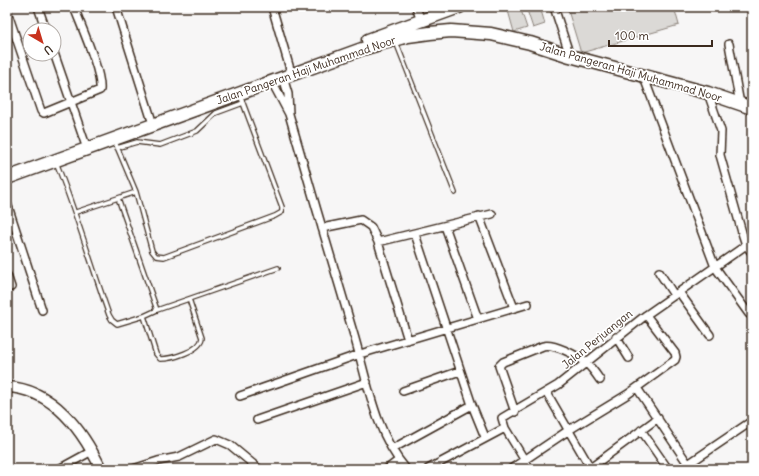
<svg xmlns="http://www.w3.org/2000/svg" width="759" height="476" viewBox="0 0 759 476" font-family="Delius,sans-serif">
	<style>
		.green { fill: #dbd9d6; stroke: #8b827a }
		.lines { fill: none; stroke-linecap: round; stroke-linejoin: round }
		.service-casing { stroke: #3b2a1e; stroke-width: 6 }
		.minor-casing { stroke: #3b2a1e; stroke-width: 10 }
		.secondary-casing { stroke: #3b2a1e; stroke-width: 13 }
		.primary-casing { stroke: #3b2a1e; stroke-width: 15 }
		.service { stroke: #fff; stroke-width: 3.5 }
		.minor { stroke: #fff; stroke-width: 7 }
		.secondary { stroke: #fff; stroke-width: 10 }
		.primary { stroke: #fff; stroke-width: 12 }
		.labels { text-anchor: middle; stroke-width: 3.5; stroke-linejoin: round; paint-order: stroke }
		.street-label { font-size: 11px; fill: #3b2a1e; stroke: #fff }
	</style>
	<rect width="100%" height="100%" fill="#f7f6f6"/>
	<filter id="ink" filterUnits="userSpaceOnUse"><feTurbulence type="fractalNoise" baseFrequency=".025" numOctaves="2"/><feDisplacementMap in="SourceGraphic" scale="8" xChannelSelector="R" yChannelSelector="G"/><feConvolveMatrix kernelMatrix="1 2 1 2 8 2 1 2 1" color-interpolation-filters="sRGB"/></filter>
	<g filter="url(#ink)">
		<path class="green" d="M507 7H520L527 28 514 32Z
			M526 7H540L545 24 533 28Z
			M567 7H674L679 25 581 53Z"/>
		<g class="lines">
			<defs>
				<path id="service" d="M396 42 455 193
					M115 142 136 192 152 251 156 256 164 257 275 216 282 212V207L240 95
					M117 148 137 142 160 145 197 131 216 113 243 103
					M56 162C76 212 91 264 109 315L112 320 117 324 144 316 157 310 278 268
					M118 198 157 310
					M76 212 136 192
					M144 316 156 354 160 359C171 359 201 351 202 338L189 299"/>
				<path id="minor" d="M38 7 46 30
					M116 7 151 118
					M272 7 290 69
					M416 7 421 21
					M554 7 570 56
					M7 11 41 111 44 113 100 90C102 72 81 26 74 7
					M729 44 740 104
					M54 53 85 143
					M643 75 715 267 749 314
					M283 77 288 94 289 114C310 187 331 259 353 332 367 378 374 432 406 469
					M272 82 289 114
					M708 93 721 131 720 155 743 236 746 245 752 253
					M7 203 42 310
					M479 216 514 308
					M445 226 478 319
					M322 228 361 220 371 227 378 242 408 340
					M415 234 472 405 485 437
					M378 242 492 214
					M659 272 674 295
					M7 275 11 287
					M679 292 710 335
					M616 337 629 358
					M637 388 688 464
					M403 391 460 371
					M547 393 591 469
					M240 396 360 354 528 304
					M515 412 499 366 503 362 543 346C553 343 577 355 586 363 591 367 596 374 600 380
					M257 420 367 382
					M641 430 668 469
					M392 449 472 405
					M59 469 92 451
					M133 469 158 461 179 457 216 439 230 445 259 469
					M387 469 399 460
					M428 469 505 428
					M511 469 569 430 628 394 675 360 676 357 675 353 646 315
					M530 469 505 428 502 418 558 385 646 315 752 241
					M589 469 658 418
					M681 469 752 421"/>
				<path id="secondary" d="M7 387C53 389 83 431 101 469"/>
				<path id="primary" d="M368 40 459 7
					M7 178 362 49 408 36 430 33 451 31 491 34 530 43 570 56 708 93 752 108"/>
			</defs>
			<use href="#service" class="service-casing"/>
			<use href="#minor" class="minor-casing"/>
			<use href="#secondary" class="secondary-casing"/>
			<use href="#primary" class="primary-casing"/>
			<use href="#service" class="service"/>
			<use href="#minor" class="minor"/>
			<use href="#secondary" class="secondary"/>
			<use href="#primary" class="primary"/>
		</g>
	</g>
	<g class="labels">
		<g class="street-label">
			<text transform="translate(306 70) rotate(-19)" y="4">Jalan Pangeran Haji Muhammad Noor</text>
			<text transform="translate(631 72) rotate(16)" y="4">Jalan Pangeran Haji Muhammad Noor</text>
			<text transform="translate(597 339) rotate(-39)" y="4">Jalan Perjuangan</text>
		</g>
	</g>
	<rect width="759" height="476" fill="none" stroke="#fff" stroke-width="24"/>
	<rect x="12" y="12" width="735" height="452" fill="none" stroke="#3b2a1e" stroke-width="1.5" filter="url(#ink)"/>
	<g transform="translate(42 42) rotate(142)"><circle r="19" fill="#ffffff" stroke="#b1aaa5"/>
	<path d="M0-3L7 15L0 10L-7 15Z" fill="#c8321e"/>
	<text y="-6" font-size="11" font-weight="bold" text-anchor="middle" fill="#3b2a1e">U</text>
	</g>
	<path d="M609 40v6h103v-6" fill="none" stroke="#3b2a1e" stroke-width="2"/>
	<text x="615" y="40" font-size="12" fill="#3b2a1e" stroke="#ffffff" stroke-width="3" paint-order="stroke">100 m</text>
</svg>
